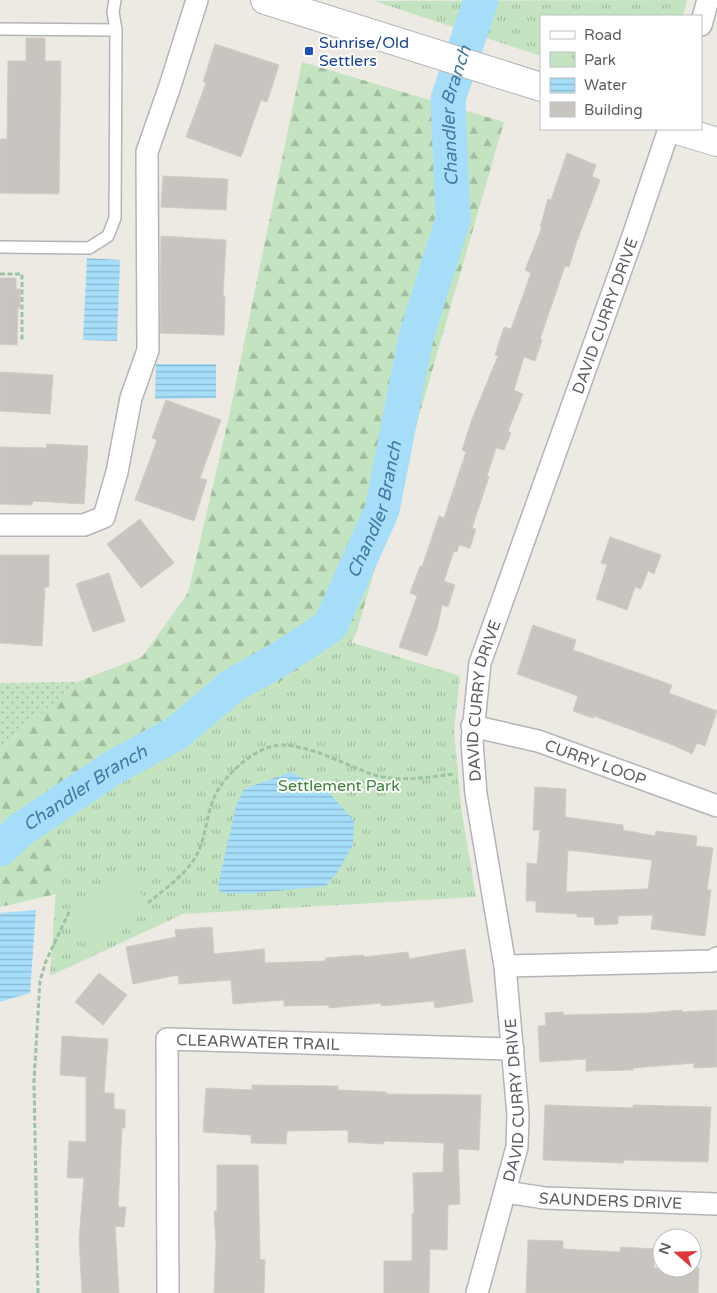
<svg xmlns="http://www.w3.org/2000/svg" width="717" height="1293" viewBox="0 0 717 1293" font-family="'Varela Round',sans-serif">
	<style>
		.grass { fill: url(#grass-dots) }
		.forest { fill: url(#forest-firs) }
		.park { fill: url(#park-tufts) }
		.pitch { fill: #c4e4c1 }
		.water { fill: url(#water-rules) }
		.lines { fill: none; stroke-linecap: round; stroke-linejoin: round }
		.river { stroke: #a6defa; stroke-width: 35 }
		.building { fill: #c8c5c0; stroke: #d1cbc2; fill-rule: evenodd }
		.service-casing { stroke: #b1b4b8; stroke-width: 14 }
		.minor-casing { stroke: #b1b4b8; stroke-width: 24 }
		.secondary-casing { stroke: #b0b3b8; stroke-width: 30 }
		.path { stroke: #9bc4a2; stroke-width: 3; stroke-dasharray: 5 2.5; stroke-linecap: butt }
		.service { stroke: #fff; stroke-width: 11 }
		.minor { stroke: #fff; stroke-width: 21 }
		.secondary { stroke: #fff; stroke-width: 28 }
		.transit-dot { fill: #1a4fb4; stroke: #fff; stroke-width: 2 }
		.labels { text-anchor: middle; stroke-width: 4; stroke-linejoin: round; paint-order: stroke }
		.transit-label { font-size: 16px; fill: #164399; stroke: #fff; text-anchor: start }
		.street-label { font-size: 16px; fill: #5b5f63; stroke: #fff }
		.park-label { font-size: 16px; fill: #3e843a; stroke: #fff }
		.water-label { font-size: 18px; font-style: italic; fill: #417aa2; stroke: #fff }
	</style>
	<defs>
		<pattern id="grass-dots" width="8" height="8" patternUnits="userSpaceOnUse" patternTransform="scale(1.25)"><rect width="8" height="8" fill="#c4e4c1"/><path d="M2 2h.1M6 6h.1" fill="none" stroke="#a2bca0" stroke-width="1.8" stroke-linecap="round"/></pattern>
		<pattern id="forest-firs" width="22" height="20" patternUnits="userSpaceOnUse" patternTransform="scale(1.25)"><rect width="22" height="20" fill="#c4e4c1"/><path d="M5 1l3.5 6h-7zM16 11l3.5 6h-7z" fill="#a2bca0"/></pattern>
		<pattern id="park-tufts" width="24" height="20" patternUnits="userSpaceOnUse" patternTransform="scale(1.25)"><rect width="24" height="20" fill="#c4e4c1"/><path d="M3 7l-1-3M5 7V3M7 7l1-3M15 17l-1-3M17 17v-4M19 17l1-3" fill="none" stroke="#a2bca0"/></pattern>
		<pattern id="water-rules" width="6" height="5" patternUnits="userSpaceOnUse" patternTransform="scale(1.25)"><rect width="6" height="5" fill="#a6defa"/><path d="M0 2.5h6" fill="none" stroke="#8ab7ce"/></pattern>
	</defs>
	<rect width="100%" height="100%" fill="#edeae3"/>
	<path class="grass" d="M77 682 0 751V683Z"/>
	<path class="forest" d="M302 62 504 122 357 631 352 642 344 640 229 715 62 816 56 894 0 907V751L77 682 142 657 188 593 228 421Z"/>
	<path class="park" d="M687 0 683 16H541V56L374 1Z
		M344 640 460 676 454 730 461 807 476 897 183 914 50 976 61 817 229 715Z"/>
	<path class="pitch" d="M124 870 148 903 95 943 70 910Z"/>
	<path class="water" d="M87 258 120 260 117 341 83 340Z
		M156 364H216V398L155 399Z
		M290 772 326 789 354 821 353 844 339 870 326 886 246 894 220 893 218 885 236 806 244 789Z
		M36 910 30 993 0 1002V913Z"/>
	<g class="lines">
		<path class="river" id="s1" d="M0 849 23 828 114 767 177 733 232 686 280 659 330 626 382 510 416 337 453 219 448 99 481 0"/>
	</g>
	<path class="building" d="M26 38H45V61H61L59 194 0 193V139H7L8 61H26Z
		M215 44 279 65 267 102 261 100 241 157 186 137 206 83 203 82Z
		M567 153 596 165 592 176 600 180 577 241 569 267 565 266 540 339 542 340 535 361 524 357 514 390 523 394 508 431 511 433 504 450 496 448 487 476 489 477 472 528 476 529 470 548 459 545 457 552 454 551 444 581 455 585 448 607 442 605 437 629 427 656 399 647 417 596 410 593 420 566 422 567 439 516 444 518 466 452 462 450 472 419 498 356 495 355 504 327 511 329 531 273 525 270 542 227H540L548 199 551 200Z
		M163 176 228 179 226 210 161 207Z
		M161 236 226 240 223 296H225L224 335 160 333Z
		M0 278H16V289H20V308H18L17 345 0 344Z
		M0 372 53 375 50 414 0 411Z
		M166 400 221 420 200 478 207 480 194 521 135 500 157 440 152 438Z
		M47 444 88 446 84 504 33 501 32 505 0 504V447L46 448Z
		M140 519 174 563 141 588 107 544Z
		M610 537 661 555 654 574 648 571 641 589 635 587 627 610 596 599 607 565 601 563Z
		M0 555H49V587H45L42 646 0 643Z
		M109 573 125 621 93 632 76 584Z
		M533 625 576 640 573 650 672 685 669 693 717 711 705 746 697 743 692 754 673 745 594 716 593 718 573 711 578 696 517 674Z
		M535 787 566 789 565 817 623 825V830L655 836 656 831 697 836 696 846 713 848 707 890H711L705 936 651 929 653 915 618 916V924L595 925 594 917H577V914L536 912V901H526L527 863 537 864 540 830H533ZM568 850 652 860 648 889 566 892Z
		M212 927 214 954 264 949 265 963 326 961 325 958 363 955 364 957 408 952 409 959 465 949 473 1002 435 1008 434 1001 381 1006V1003L329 1008V1005L284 1006V1000L233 1004 231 980 179 984 178 975 133 984 126 947 176 937 175 930Z
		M99 973 127 995 103 1025 75 1002Z
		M682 1010V1012L717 1010V1067L694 1068V1063L633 1068V1070L586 1071V1059L540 1062 538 1026 546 1025 545 1013 563 1012V1015L647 1013Z
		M62 1036 108 1039 104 1093H114V1109L125 1110V1128H122L118 1207H126L124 1227 115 1226 119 1293H82L79 1239 84 1178H67L69 1141 86 1142V1077L60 1075Z
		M252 1085 338 1086V1090L386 1092V1094L481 1095 479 1150 458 1149 460 1204 448 1205 447 1250 430 1249 429 1293H384V1261H412V1214H414L413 1173 443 1172 444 1143 384 1141V1144L348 1142V1130L287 1131 286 1144 251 1143V1135L203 1132 206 1088 252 1090Z
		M545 1105 633 1108V1105L711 1107 708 1162 624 1160 623 1163 543 1160Z
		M217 1165H258L260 1259 265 1260 264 1293H214L216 1245 214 1211H217Z
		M528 1240 563 1241V1249L620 1252V1247L655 1249 654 1268H699L698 1293H526Z"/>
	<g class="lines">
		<defs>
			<path id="service" d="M0 29 116 30
				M0 247 89 248 108 236 115 218 116 30 113 12 115 0"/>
			<g id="minor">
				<path d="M701 25 708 0"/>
				<path d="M0 525H84L104 517 117 472 131 398 148 350 147 152 170 86 197 0"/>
				<path id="s2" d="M472 726 538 741 717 806"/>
				<path d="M505 966 712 961 717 958"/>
				<path id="s3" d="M505 1192 545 1198 717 1204"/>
				<path id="s4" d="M168 1293 167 1039 513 1049"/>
				<path id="s5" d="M477 1293 517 1147 518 1115 505 966 476 794 472 742 480 663 633 236 669 129"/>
			</g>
			<path id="secondary" d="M265 0 541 87
				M674 129 717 142"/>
		</defs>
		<use href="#service" class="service-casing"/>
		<use href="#minor" class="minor-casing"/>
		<use href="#secondary" class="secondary-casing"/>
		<path class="path" d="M0 274H22V340
			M148 903C167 887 193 870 201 845 208 824 208 802 222 784 235 766 261 744 284 745 316 747 348 767 378 776 403 782 430 777 454 774
			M38 1293 34 1081 40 981 46 961 70 910"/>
		<use href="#service" class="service"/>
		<use href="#minor" class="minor"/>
		<use href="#secondary" class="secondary"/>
	</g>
	<rect class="transit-dot" x="304" y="46" width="10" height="10" rx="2.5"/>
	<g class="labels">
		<g class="transit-label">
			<text x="319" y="48">Sunrise/Old<tspan x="319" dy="18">Settlers</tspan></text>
		</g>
		<g class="street-label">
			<text dy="6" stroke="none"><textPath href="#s5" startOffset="1008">DAVID CURRY DRIVE</textPath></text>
			<text dy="6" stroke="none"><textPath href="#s5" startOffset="602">DAVID CURRY DRIVE</textPath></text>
			<text dy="6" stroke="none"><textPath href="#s2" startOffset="129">CURRY LOOP</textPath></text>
			<text dy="6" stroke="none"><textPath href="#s4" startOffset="345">CLEARWATER TRAIL</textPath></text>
			<text dy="6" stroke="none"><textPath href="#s5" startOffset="198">DAVID CURRY DRIVE</textPath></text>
			<text dy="6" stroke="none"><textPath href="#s3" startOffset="106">SAUNDERS DRIVE</textPath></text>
		</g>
		<g class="park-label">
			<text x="339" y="791">Settlement Park</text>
		</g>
		<g class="water-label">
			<text dy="6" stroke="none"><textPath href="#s1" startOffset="931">Chandler Branch</textPath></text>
			<text dy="6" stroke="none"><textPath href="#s1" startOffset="525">Chandler Branch</textPath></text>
			<text dy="6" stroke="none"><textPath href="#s1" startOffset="105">Chandler Branch</textPath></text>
		</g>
	</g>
	<rect x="540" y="15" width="162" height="115" fill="#ffffff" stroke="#bdbfc1"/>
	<rect x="550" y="31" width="25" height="8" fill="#ffffff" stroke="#bdbfc1"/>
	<text x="584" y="40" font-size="15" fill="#5b5f63">Road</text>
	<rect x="550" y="52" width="25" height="15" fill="url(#park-tufts)" stroke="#bdbfc1"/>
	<text x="584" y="65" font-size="15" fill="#5b5f63">Park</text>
	<rect x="550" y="78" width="25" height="15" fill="url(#water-rules)" stroke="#bdbfc1"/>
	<text x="584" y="90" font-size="15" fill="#5b5f63">Water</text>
	<rect x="550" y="102" width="25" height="15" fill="#c8c5c0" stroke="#bdbfc1"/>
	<text x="584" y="115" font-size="15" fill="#5b5f63">Building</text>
	<g transform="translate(677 1253) rotate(290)"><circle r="24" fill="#ffffff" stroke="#bdbfc1"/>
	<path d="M0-4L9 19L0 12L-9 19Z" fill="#e0373a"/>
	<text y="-8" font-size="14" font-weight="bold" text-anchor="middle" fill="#5b5f63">N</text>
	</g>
</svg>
